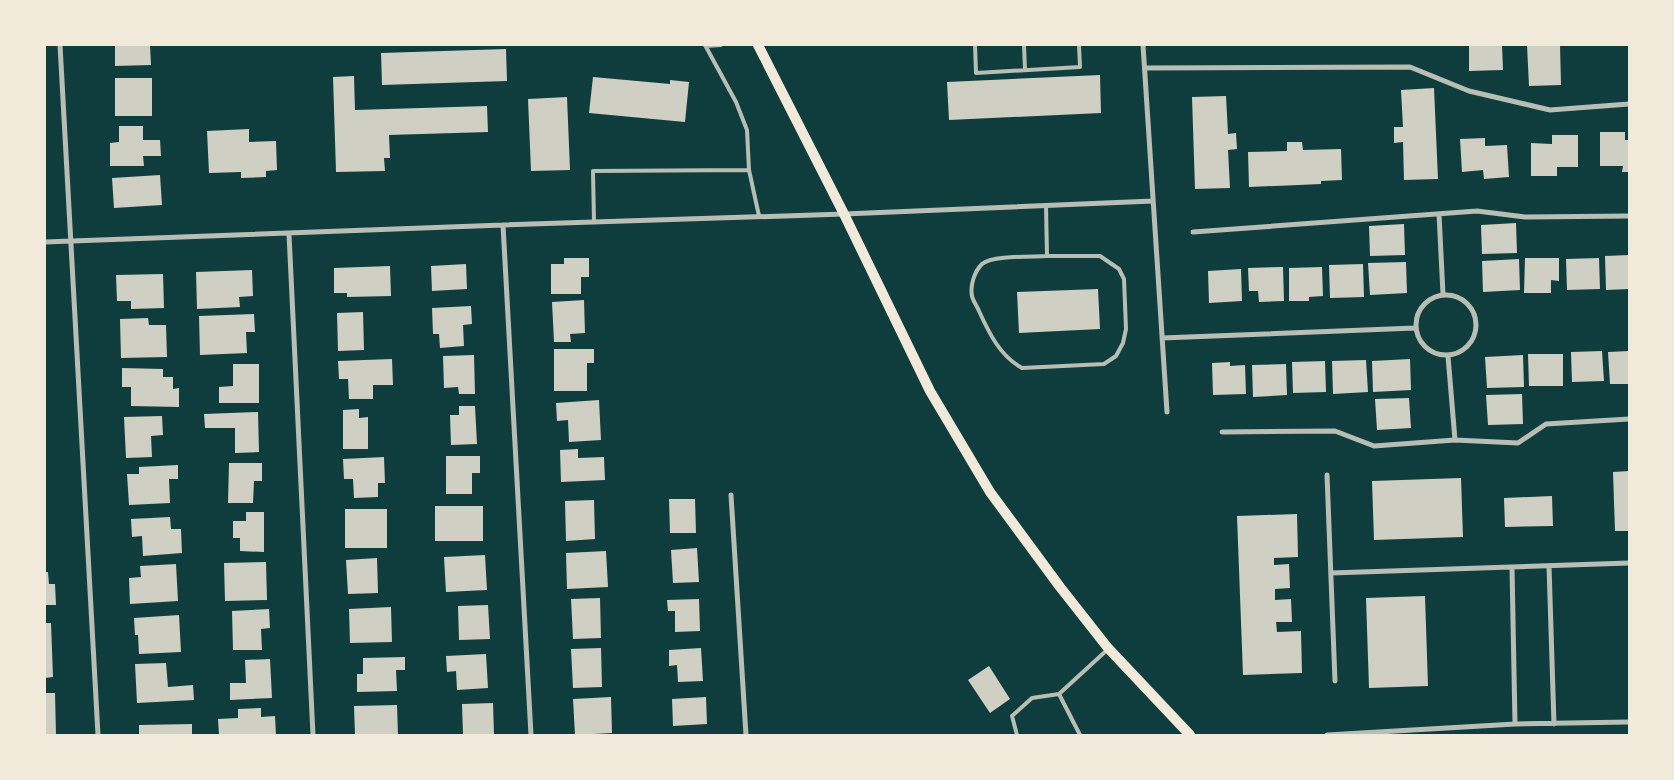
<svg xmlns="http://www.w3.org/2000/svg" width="1674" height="780" viewBox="0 0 1674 780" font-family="Manrope,sans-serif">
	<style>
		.building { fill: #cfcfc3 }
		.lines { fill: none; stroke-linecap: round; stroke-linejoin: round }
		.service { stroke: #b8beb3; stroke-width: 4 }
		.minor { stroke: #b8beb3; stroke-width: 5 }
		.secondary { stroke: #f1e9da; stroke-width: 10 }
	</style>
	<rect width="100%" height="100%" fill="#0f3d3e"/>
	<path class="building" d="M115 45H150L151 65 115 66Z
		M1469 45H1502L1503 70 1469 71Z
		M1527 45H1560L1561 85 1529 86Z
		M506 49 507 81 382 85 381 53Z
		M1100 75 1101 113 949 120 947 82Z
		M354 76 355 110 487 106 488 132 389 135 390 158H384L385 171 336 172 333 77Z
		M593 77 670 84V80L689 82 685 122 589 113Z
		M115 78H152V116H115Z
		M1434 88 1438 179 1404 180 1403 142 1394 143V127H1403L1401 90Z
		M1226 96 1228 134 1236 133 1237 149 1228 150 1230 188 1195 189 1192 97Z
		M567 97 570 170 531 171 528 99Z
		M119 126H143V140H160L161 156H143L144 166H110V143L119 142Z
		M249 129V142L276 141 277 170 266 171V177L241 178V172L209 173 207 131Z
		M1600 132H1625V140H1629V172H1622L1623 166H1600Z
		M1552 135H1578V167H1557V176H1531V143L1552 144Z
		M1485 138V146L1507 145 1509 177 1484 179 1483 170 1462 172 1460 139Z
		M1287 142H1302L1303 150 1341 149 1342 180 1321 181V184L1249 187 1248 152 1287 151Z
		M160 175 162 205 114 208 112 178Z
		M1516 223 1517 253 1482 254 1481 225Z
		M1404 224 1405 255 1370 256 1369 226Z
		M1629 255V289L1606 290 1605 256Z
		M564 258H589V277H581V294H551V264H564Z
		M1525 258H1559V281L1551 280V293H1524Z
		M1599 258 1600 289 1567 290 1566 259Z
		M1519 259 1520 290 1483 292 1482 261Z
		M1406 262 1407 293 1370 295 1368 263Z
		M466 264 467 289 432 291 431 266Z
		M1363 264 1364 297 1330 298 1329 265Z
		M390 266 391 296 347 297V293H334V268Z
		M1283 267 1284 301 1259 302 1258 291H1249L1248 268Z
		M1322 267 1323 296 1309 297V301H1289V268Z
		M1241 269 1242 301 1209 303 1208 271Z
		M252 270 253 296 239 297 240 307 197 309 196 272Z
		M163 274 164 308 131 309V301H117L116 275Z
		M1098 289 1100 329 1019 333 1017 292Z
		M584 300 585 333 570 334 571 342H554L552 302Z
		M471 306 472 324 463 325 464 346 440 348 439 334H433L432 308Z
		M363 312 364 350 338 351 337 313Z
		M254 314 255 332H246L247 353 200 355 199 316Z
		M148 318 149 325H166L167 357 121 358 120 319Z
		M554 349H594V363H587V391H554Z
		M1602 351 1604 381 1572 382 1571 352Z
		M1629 351V384H1610L1608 352Z
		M1528 354H1563V386H1529Z
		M474 355 475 394H459L458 387 444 388 443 356Z
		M1523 355 1524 387 1487 388 1485 357Z
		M392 359 393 385H373V399H349L348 379H339L338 361Z
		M1410 359 1411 390 1373 392 1372 361Z
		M1366 360 1368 392 1333 394 1332 361Z
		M1325 361 1326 392 1293 393 1292 362Z
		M1230 362V366L1245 365 1246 394 1213 395 1212 363Z
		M233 364H259V403H219V387L233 386Z
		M1286 364 1287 395 1253 397 1252 365Z
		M122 368 163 369V377H173V389L179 388V407L131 406V387H122Z
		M1522 394 1523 424 1488 425 1486 395Z
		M1409 398 1411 428 1377 430 1375 399Z
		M599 400 601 440 569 442 568 420 557 421 556 403Z
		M459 406H475L477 444 451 445 450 415H459Z
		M359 409V418L368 417V449H343V410Z
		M258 412 259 452 235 453V428H205L204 414Z
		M162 416 163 435 151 436 152 457 126 458 124 417Z
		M578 449V458L604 457 605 480 561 482 560 450Z
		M446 456H480V473H472V494H446Z
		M384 457 385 483H378V497L354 498 353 479H344L343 459Z
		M229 463H262V481H254L253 503H228Z
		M178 465V479H169L170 503 129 505 127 474H139V467Z
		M1629 471V531H1615L1613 472Z
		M1461 478 1463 537 1374 540 1372 481Z
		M1552 496 1553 526 1505 527 1504 498Z
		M669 499H695L696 533H670Z
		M594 500 595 539 566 541 565 501Z
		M435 506H483V541H435Z
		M345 509H387V548H345Z
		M246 512H264V552L240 551V538H233V521H246Z
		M1297 514 1298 557 1274 558V565L1289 564 1290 588 1275 589V600L1291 599 1292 622H1276L1277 632 1301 631 1302 673 1243 675 1237 516Z
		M170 517 171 529H181L182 553 143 556 142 536 132 537 131 519Z
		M697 548 699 582 673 583 671 550Z
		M606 551 608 587 567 589 566 553Z
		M485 555 487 590 446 592 444 557Z
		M377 558 378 593 348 594 346 560Z
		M266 562 267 600 225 601 224 563Z
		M176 564 178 601 130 604 129 578 141 577 140 566Z
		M45 572H48L49 584H55L56 605H45Z
		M1425 596 1428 686 1369 688 1366 598Z
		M600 598 601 638 573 639 571 599Z
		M699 599 700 631 675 632V611H668L667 600Z
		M488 605 490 639 459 640 458 606Z
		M391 607 392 642 350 643 349 609Z
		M269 609 270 628 261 629 262 650H233L232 611Z
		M179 615 181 652 139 654 138 635H135L134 618Z
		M45 623H51L53 677 45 678Z
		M601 648 602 687 573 688 571 649Z
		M701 648 703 681 678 682 677 665 669 666V650Z
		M486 654 488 688 457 690 456 671 447 672 446 656Z
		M405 657V670H396L397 691 357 692V674H363V658Z
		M270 659 272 698 230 700V683H246L245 660Z
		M166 663 168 687 193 685 194 700 137 703 135 664Z
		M989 666 1010 699 990 713 968 680Z
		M45 693H55L56 735H45Z
		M611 697 612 733 575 735 573 699Z
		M706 697 707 724 673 726 672 699Z
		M493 703 494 735H463L462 704Z
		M397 705 398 735H355L354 706Z
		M261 708V717L275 716 276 735H219L218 719 238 718V709Z
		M192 724V735H139V725Z"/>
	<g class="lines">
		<path class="service" d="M705 45 736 102 747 130 749 170 759 216
			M975 45 976 73 1080 67 1079 45
			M1024 45 1025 70
			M706 46 721 45
			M1046 205 1047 256
			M594 222 593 171 749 170
			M1047 256H1100L1119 269 1124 279 1126 329 1123 343 1116 356 1104 364 1022 368C1000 356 989 333 979 311 977 306 973 301 972 296 970 286 974 272 982 264 992 255 1033 257 1047 256Z
			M1059 694 1107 650
			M1017 735 1012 716 1032 698 1059 694 1080 735"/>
		<path class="minor" d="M60 45 98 735
			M1143 45 1167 412
			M1145 68 1410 67 1469 91 1550 110 1629 104
			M1439 214 1443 294
			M503 225 531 735
			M1193 232 1477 211 1525 217 1629 216
			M289 234 313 735
			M45 242 503 225 844 214 1153 201
			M1416 325a30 30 0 1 1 60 0a30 30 0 1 1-60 0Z
			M1162 338 1415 328
			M1448 356 1455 440
			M1222 432 1335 431 1374 446 1455 440 1518 443 1546 424 1629 419
			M1327 475 1335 681
			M731 495 746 735
			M1549 566 1554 724
			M1512 567 1515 724
			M1331 573 1629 563
			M1327 735 1515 724 1629 722"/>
		<path class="secondary" d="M758 45 844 214 930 391 990 492 1060 587 1108 648 1190 735"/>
	</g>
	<rect width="1674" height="780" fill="none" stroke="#f1e9da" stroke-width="92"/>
</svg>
